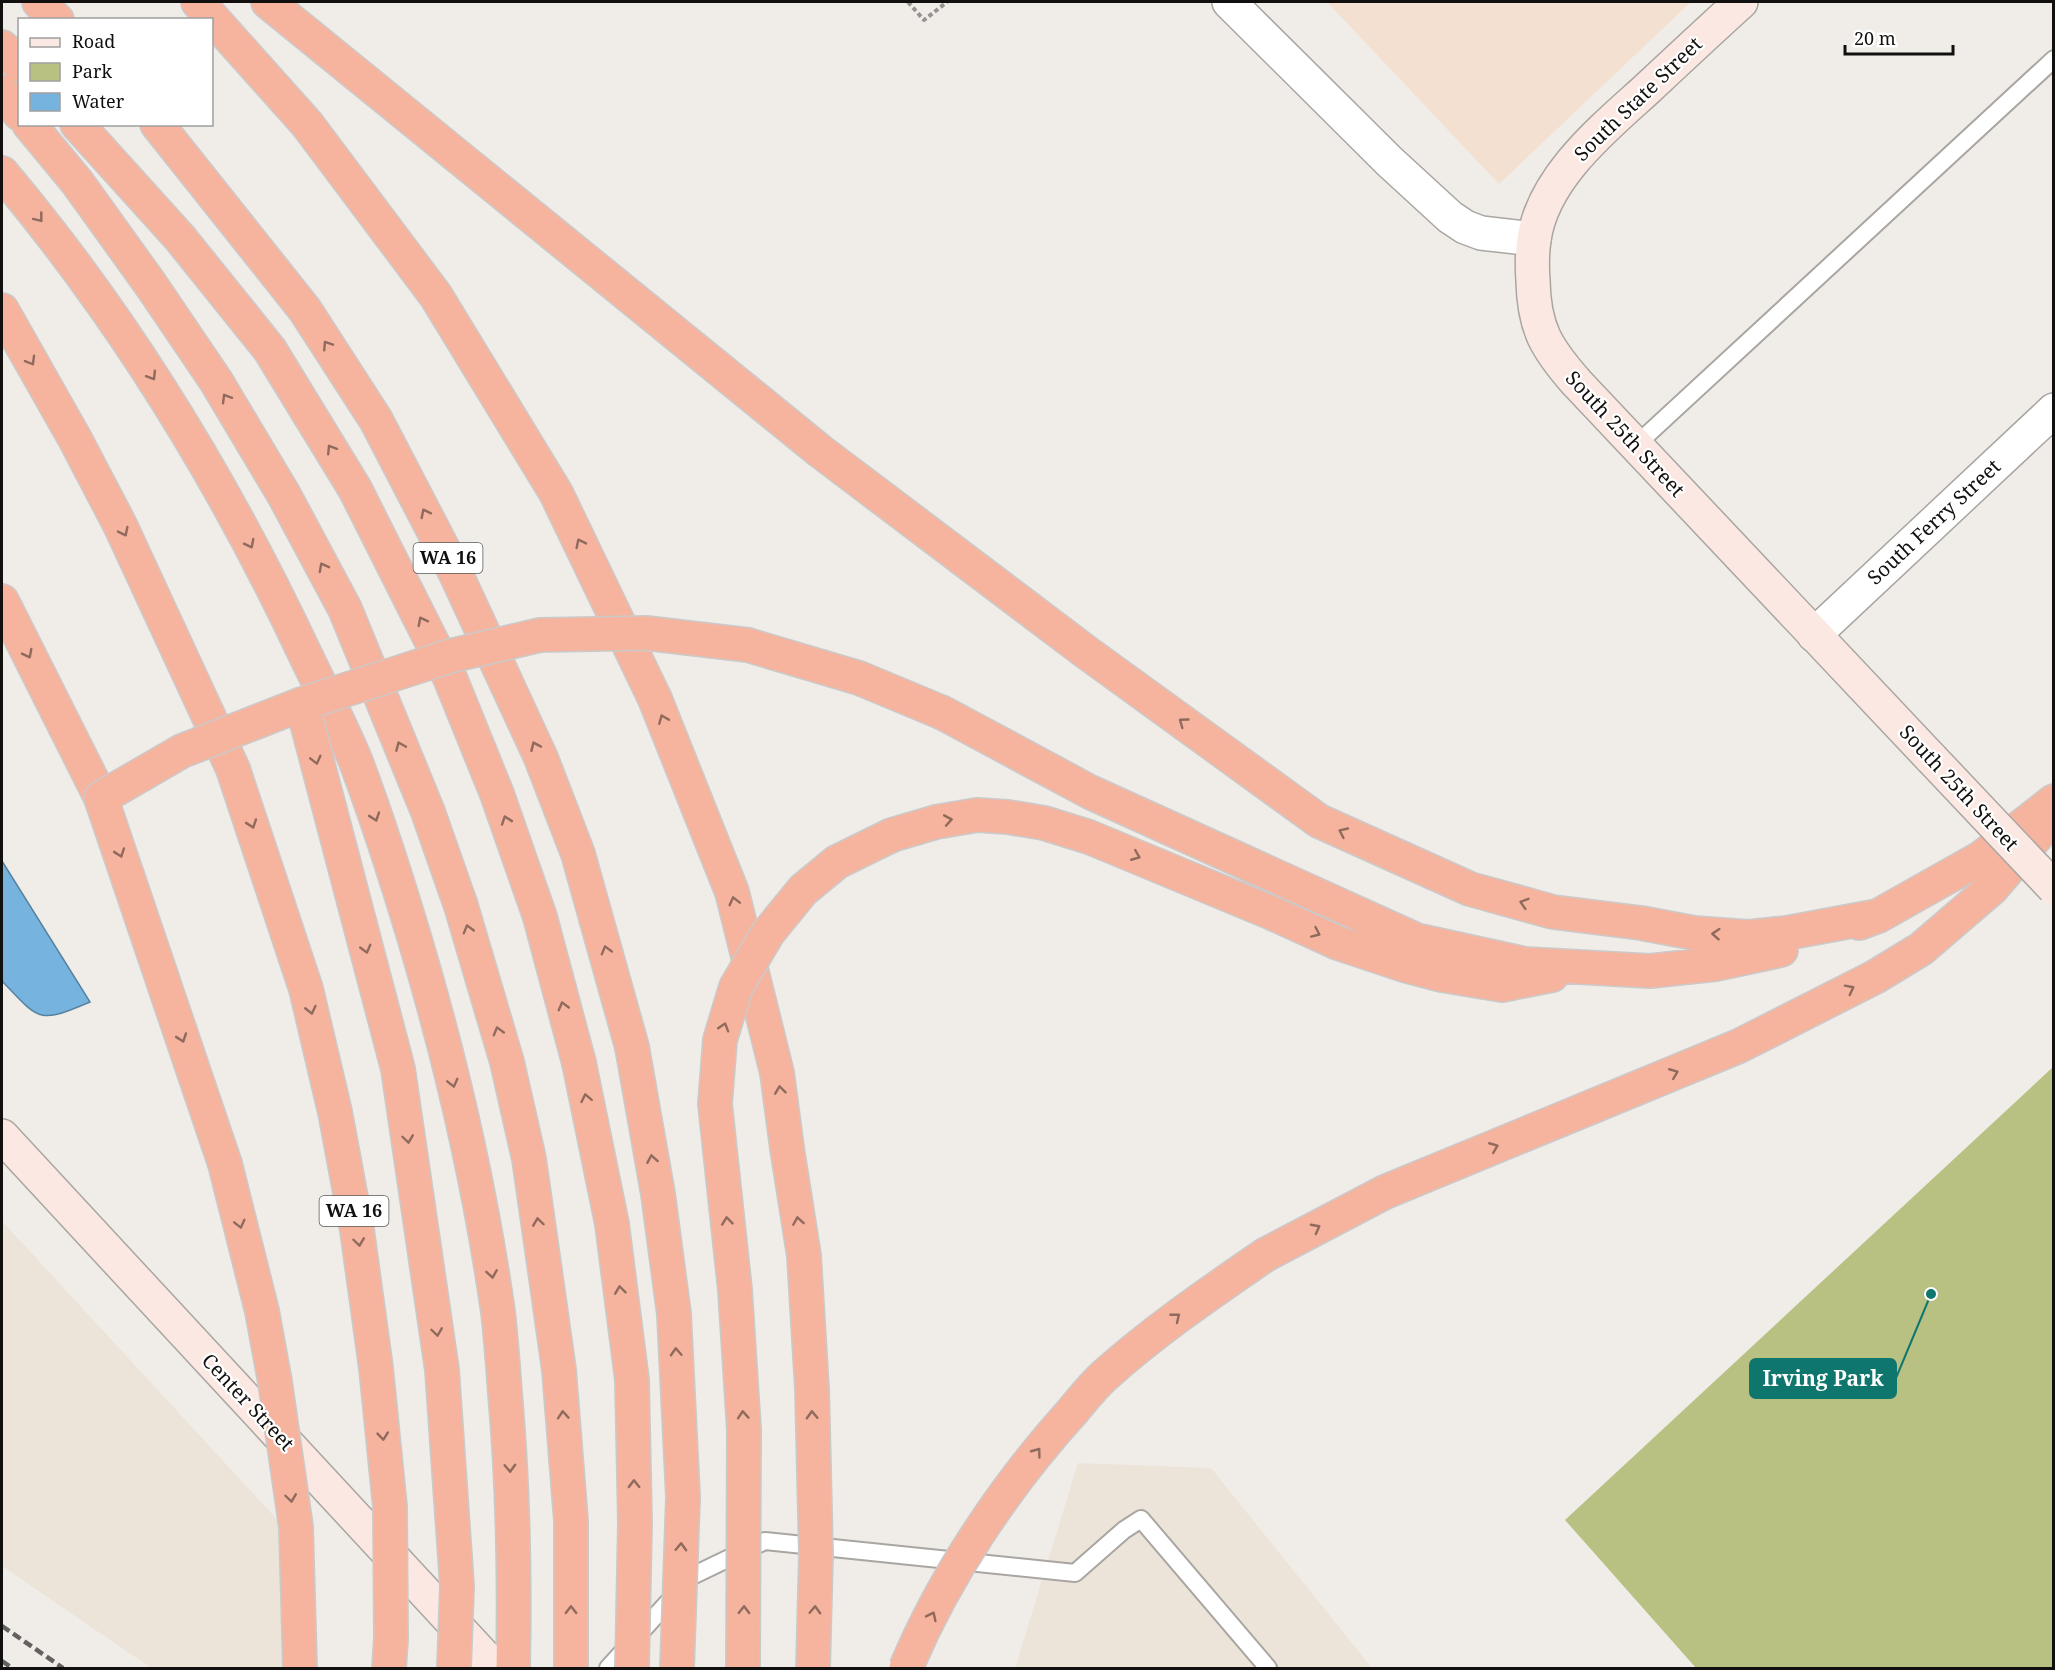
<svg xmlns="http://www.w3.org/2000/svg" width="2055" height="1670" viewBox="0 0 2055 1670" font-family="'Noto Serif',serif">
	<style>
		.commercial { fill: #f4e0d1 }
		.built { fill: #ece4d9 }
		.green { fill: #b8c182 }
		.water { fill: #76b4df; stroke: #5883a0; stroke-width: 1.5 }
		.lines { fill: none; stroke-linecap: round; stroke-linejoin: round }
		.lane-casing { stroke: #a9a6a2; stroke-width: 20 }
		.street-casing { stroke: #a9a6a2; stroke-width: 36 }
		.secondary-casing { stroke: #a9a6a2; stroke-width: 36 }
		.highway-casing { stroke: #cbcaca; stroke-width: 36 }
		.path { stroke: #969491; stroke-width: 4; stroke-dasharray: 4.5 3; stroke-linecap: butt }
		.lane { stroke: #fff; stroke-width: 16 }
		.street { stroke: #fff; stroke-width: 33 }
		.secondary { stroke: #fce8e2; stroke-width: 33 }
		.highway { stroke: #f6b49e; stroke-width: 33 }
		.rail { stroke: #64625f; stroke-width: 4.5; stroke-dasharray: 9 4.5; stroke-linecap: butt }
		.secondary-bridge-casing { stroke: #a9a6a2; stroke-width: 36; stroke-linecap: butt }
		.highway-bridge-casing { stroke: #cbcaca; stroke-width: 36; stroke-linecap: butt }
		.secondary-bridge { stroke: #fce8e2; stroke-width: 33 }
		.highway-bridge { stroke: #f6b49e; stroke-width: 33 }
		.oneway { stroke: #8f6a5d }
		.labels { text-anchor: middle; stroke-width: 4.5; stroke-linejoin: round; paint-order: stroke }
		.shield { fill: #fff; stroke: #585856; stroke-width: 1.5 }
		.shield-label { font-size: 18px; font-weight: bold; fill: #11100e }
		.street-label { font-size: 20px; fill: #11100e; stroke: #fff }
		.leader { fill: none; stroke: #0f766e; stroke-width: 2 }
		.callout-dot { fill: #0f766e; stroke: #fff; stroke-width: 2 }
		.callout { fill: #0f766e; stroke: #0f766e; stroke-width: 2 }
		.callout-label { font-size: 21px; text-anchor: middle; font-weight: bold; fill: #fff }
	</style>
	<rect width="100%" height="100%" fill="#f0ede9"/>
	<path class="commercial" d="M1327 2H1691L1499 184Z"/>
	<path class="built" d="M2 1221 308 1553 314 1668H151L2 1566Z
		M1078 1463 1211 1468 1372 1668H1015Z"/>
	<path class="green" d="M2053 1067V1668H1696L1565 1520Z"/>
	<path class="water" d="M2 861 90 1002C38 1024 40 1021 2 981Z"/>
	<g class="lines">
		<defs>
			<path id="lane" d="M1636 445 2054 59
				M608 1668 692 1576 765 1541 1075 1573 1124 1530 1141 1519 1268 1668"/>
			<path id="street" d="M1229 2 1389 161 1450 217 1465 227 1481 233 1534 239
				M1814 635 2054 410"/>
			<path id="secondary" d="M1741 2C1709 31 1678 60 1647 89 1604 128 1542 178 1534 240 1532 253 1532 267 1533 281 1534 328 1546 348 1577 383L1932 759
				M2 1136 495 1668"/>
			<path id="highway" d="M39 2 57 20
				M198 2 307 124 436 296 556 493 655 699 732 892 777 1073 787 1148
				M268 2 820 451 1086 652 1319 821 1470 889 1553 912 1641 923 1694 933 1748 937 1787 933 1878 916
				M2 47 20 65
				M2 92 20 114
				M29 124 77 182 151 285 216 381 284 495 345 609 428 812 461 906 507 1062 529 1159 544 1264 559 1370 571 1521V1668
				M77 124 180 238 270 350 355 489 450 678 497 794 540 917 579 1063
				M157 124 305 310 376 420 455 572 541 758 578 854 632 1047
				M2 173C124 318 223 480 304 652 321 688 341 725 356 762 378 820 397 880 415 940 451 1061 480 1186 498 1312 501 1338 503 1366 505 1393 513 1485 515 1576 513 1668
				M2 310 75 439 120 525 233 769
				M2 601 101 798
				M943 713 1090 792 1416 940 1525 964 1650 971 1716 964 1781 950
				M892 835 936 822 977 815 1008 817 1044 823 1089 837 1272 913 1338 943 1404 965 1442 975 1502 985 1552 975
				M1859 923 1878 916 1981 858 2054 801
				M1265 1255 1385 1192 1739 1046 1875 977 1921 949 1992 888 2040 832"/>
		</defs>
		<use href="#lane" class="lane-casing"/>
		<use href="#street" class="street-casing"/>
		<use href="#secondary" class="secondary-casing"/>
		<use href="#highway" class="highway-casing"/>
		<path class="path" d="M908 2 924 20 947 2"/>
		<use href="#lane" class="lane"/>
		<use href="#street" class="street"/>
		<use href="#secondary" class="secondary"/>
		<use href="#highway" class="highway"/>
		<path class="rail" d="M2 1626 63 1668
			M2 1661 12 1668"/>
		<defs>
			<path id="secondary-bridge" d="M1932 759 2054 888"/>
			<path id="highway-bridge" d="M302 704 398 1069 442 1370 457 1586 454 1668
				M233 769 306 989 335 1112 357 1230 376 1368 390 1507 391 1639 389 1668
				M632 1047 658 1194 674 1314 683 1497 677 1668
				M579 1063 612 1224 632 1380 635 1523 632 1668
				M787 1148 804 1256 812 1389 816 1554 813 1668
				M300 1668 296 1527 275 1382 262 1311 225 1164 101 798 182 751 302 704 450 656 540 635 646 633 748 645 859 678 943 713
				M743 1668 744 1430 735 1290 715 1104 720 1040 736 987 768 933 803 890 837 862 892 835
				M906 1668C944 1577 1005 1486 1071 1413 1082 1400 1092 1387 1104 1376 1154 1331 1210 1293 1265 1255"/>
		</defs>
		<use href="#secondary-bridge" class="secondary-bridge-casing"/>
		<use href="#highway-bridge" class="highway-bridge-casing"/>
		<use href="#secondary-bridge" class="secondary-bridge"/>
		<use href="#highway-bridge" class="highway-bridge"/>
	</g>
	<defs><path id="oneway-chevron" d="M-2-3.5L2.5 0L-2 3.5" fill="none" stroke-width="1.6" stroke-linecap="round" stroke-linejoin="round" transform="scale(1.5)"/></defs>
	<g class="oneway">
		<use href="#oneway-chevron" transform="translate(39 218) rotate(52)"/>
		<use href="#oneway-chevron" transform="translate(327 345) rotate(-123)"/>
		<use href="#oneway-chevron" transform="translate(31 361) rotate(60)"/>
		<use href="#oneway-chevron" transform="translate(152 376) rotate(58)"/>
		<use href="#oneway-chevron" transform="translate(226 398) rotate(-121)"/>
		<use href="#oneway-chevron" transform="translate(331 449) rotate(-122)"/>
		<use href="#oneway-chevron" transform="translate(425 513) rotate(-117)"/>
		<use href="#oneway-chevron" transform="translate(124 532) rotate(64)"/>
		<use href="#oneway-chevron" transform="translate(580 543) rotate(-116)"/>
		<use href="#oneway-chevron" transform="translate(250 544) rotate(63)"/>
		<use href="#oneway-chevron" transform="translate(323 567) rotate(-118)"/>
		<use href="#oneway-chevron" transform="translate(422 621) rotate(-117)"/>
		<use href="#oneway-chevron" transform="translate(28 654) rotate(63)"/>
		<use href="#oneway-chevron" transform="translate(663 719) rotate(-112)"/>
		<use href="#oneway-chevron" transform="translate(1183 722) rotate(-144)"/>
		<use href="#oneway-chevron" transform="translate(400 746) rotate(-113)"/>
		<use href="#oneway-chevron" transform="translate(535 746) rotate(-114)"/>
		<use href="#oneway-chevron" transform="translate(316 760) rotate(76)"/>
		<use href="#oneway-chevron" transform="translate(375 817) rotate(71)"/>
		<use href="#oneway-chevron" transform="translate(506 820) rotate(-109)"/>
		<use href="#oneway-chevron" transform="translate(948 820) rotate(-10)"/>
		<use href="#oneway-chevron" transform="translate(252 824) rotate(71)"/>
		<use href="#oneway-chevron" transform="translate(1343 832) rotate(-155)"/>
		<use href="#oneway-chevron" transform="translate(120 853) rotate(71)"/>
		<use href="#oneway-chevron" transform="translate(1136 856) rotate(22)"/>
		<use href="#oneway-chevron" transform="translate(734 901) rotate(-104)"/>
		<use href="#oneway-chevron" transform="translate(1524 903) rotate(-163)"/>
		<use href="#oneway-chevron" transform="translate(468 929) rotate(-106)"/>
		<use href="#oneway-chevron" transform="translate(1316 933) rotate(24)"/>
		<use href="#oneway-chevron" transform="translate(1716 934) rotate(-176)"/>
		<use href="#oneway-chevron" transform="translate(366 949) rotate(75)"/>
		<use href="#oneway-chevron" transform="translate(606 950) rotate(-106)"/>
		<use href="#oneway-chevron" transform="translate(1850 989) rotate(-27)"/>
		<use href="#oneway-chevron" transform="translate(563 1006) rotate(-105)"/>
		<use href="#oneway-chevron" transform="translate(311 1010) rotate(77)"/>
		<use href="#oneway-chevron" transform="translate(724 1027) rotate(-73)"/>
		<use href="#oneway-chevron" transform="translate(498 1031) rotate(-106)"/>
		<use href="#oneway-chevron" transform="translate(182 1038) rotate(71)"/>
		<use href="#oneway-chevron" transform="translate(1674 1073) rotate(-22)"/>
		<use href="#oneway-chevron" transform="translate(453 1083) rotate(76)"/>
		<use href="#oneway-chevron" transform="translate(780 1090) rotate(-97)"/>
		<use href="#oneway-chevron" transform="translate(586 1098) rotate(-102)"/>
		<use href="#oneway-chevron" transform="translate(408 1139) rotate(82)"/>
		<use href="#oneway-chevron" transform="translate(1494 1147) rotate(-22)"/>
		<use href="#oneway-chevron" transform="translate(652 1159) rotate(-100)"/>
		<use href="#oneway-chevron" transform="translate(727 1221) rotate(-96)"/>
		<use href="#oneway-chevron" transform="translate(798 1221) rotate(-99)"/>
		<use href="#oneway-chevron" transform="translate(538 1222) rotate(-98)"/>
		<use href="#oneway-chevron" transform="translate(240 1224) rotate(76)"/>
		<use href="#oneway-chevron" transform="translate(1316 1228) rotate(-28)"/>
		<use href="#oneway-chevron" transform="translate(359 1242) rotate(82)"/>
		<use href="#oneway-chevron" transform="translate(492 1274) rotate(81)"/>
		<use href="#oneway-chevron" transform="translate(620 1290) rotate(-97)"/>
		<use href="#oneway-chevron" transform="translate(1176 1317) rotate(-39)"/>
		<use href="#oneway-chevron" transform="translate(437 1332) rotate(82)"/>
		<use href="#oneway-chevron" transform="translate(676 1352) rotate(-93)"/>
		<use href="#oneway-chevron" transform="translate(563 1415) rotate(-94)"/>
		<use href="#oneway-chevron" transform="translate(743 1415) rotate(-94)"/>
		<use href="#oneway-chevron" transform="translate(812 1415) rotate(-92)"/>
		<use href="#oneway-chevron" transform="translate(383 1436) rotate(84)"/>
		<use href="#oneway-chevron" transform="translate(1037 1452) rotate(-53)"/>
		<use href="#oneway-chevron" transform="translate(510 1468) rotate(88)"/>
		<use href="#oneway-chevron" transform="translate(634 1484) rotate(-91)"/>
		<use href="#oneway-chevron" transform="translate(291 1498) rotate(82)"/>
		<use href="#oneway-chevron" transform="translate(681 1547) rotate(-88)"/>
		<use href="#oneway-chevron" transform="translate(571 1610) rotate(-90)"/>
		<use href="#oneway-chevron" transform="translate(744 1610) rotate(-89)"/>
		<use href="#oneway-chevron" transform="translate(815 1610) rotate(-88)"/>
		<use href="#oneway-chevron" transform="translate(932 1616) rotate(-64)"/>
	</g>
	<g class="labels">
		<g class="shield">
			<rect x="413.5" y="543" width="69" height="30" rx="4.5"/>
			<rect x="319.5" y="1196" width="69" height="30" rx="4.5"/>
		</g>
		<g class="shield-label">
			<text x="448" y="564">WA 16</text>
			<text x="354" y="1217">WA 16</text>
		</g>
		<g class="street-label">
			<text transform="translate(1638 99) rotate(-44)" y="7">South State Street</text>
			<text transform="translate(1625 434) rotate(47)" y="7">South 25th Street</text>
			<text transform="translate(1934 522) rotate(-43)" y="7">South Ferry Street</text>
			<text transform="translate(1959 788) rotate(47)" y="7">South 25th Street</text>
			<text transform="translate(248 1402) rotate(47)" y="7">Center Street</text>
		</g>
	</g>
	<path class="leader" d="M1931 1294L1896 1378"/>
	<circle class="callout-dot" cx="1931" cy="1294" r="6"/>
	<rect class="callout" x="1750" y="1359" width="146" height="39" rx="6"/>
	<g class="callout-label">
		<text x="1823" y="1386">Irving Park</text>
	</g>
	<rect width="2055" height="1670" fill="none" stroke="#11100e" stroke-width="6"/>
	<rect x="18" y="18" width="195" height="108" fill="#ffffff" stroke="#a09f9f" stroke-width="1.5"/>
	<rect x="30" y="38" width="30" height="9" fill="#fce8e2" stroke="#a09f9f" stroke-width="1.5"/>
	<text x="72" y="48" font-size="18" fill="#11100e">Road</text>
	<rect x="30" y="63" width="30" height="18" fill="#b8c182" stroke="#a09f9f" stroke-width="1.5"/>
	<text x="72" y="78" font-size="18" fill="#11100e">Park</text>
	<rect x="30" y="93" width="30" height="18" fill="#76b4df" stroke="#a09f9f" stroke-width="1.5"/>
	<text x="72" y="108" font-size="18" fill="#11100e">Water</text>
	<path d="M1845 45v9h108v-9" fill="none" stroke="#11100e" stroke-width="3"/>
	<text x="1854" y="45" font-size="18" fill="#11100e" stroke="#ffffff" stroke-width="4.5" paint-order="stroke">20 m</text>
</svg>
